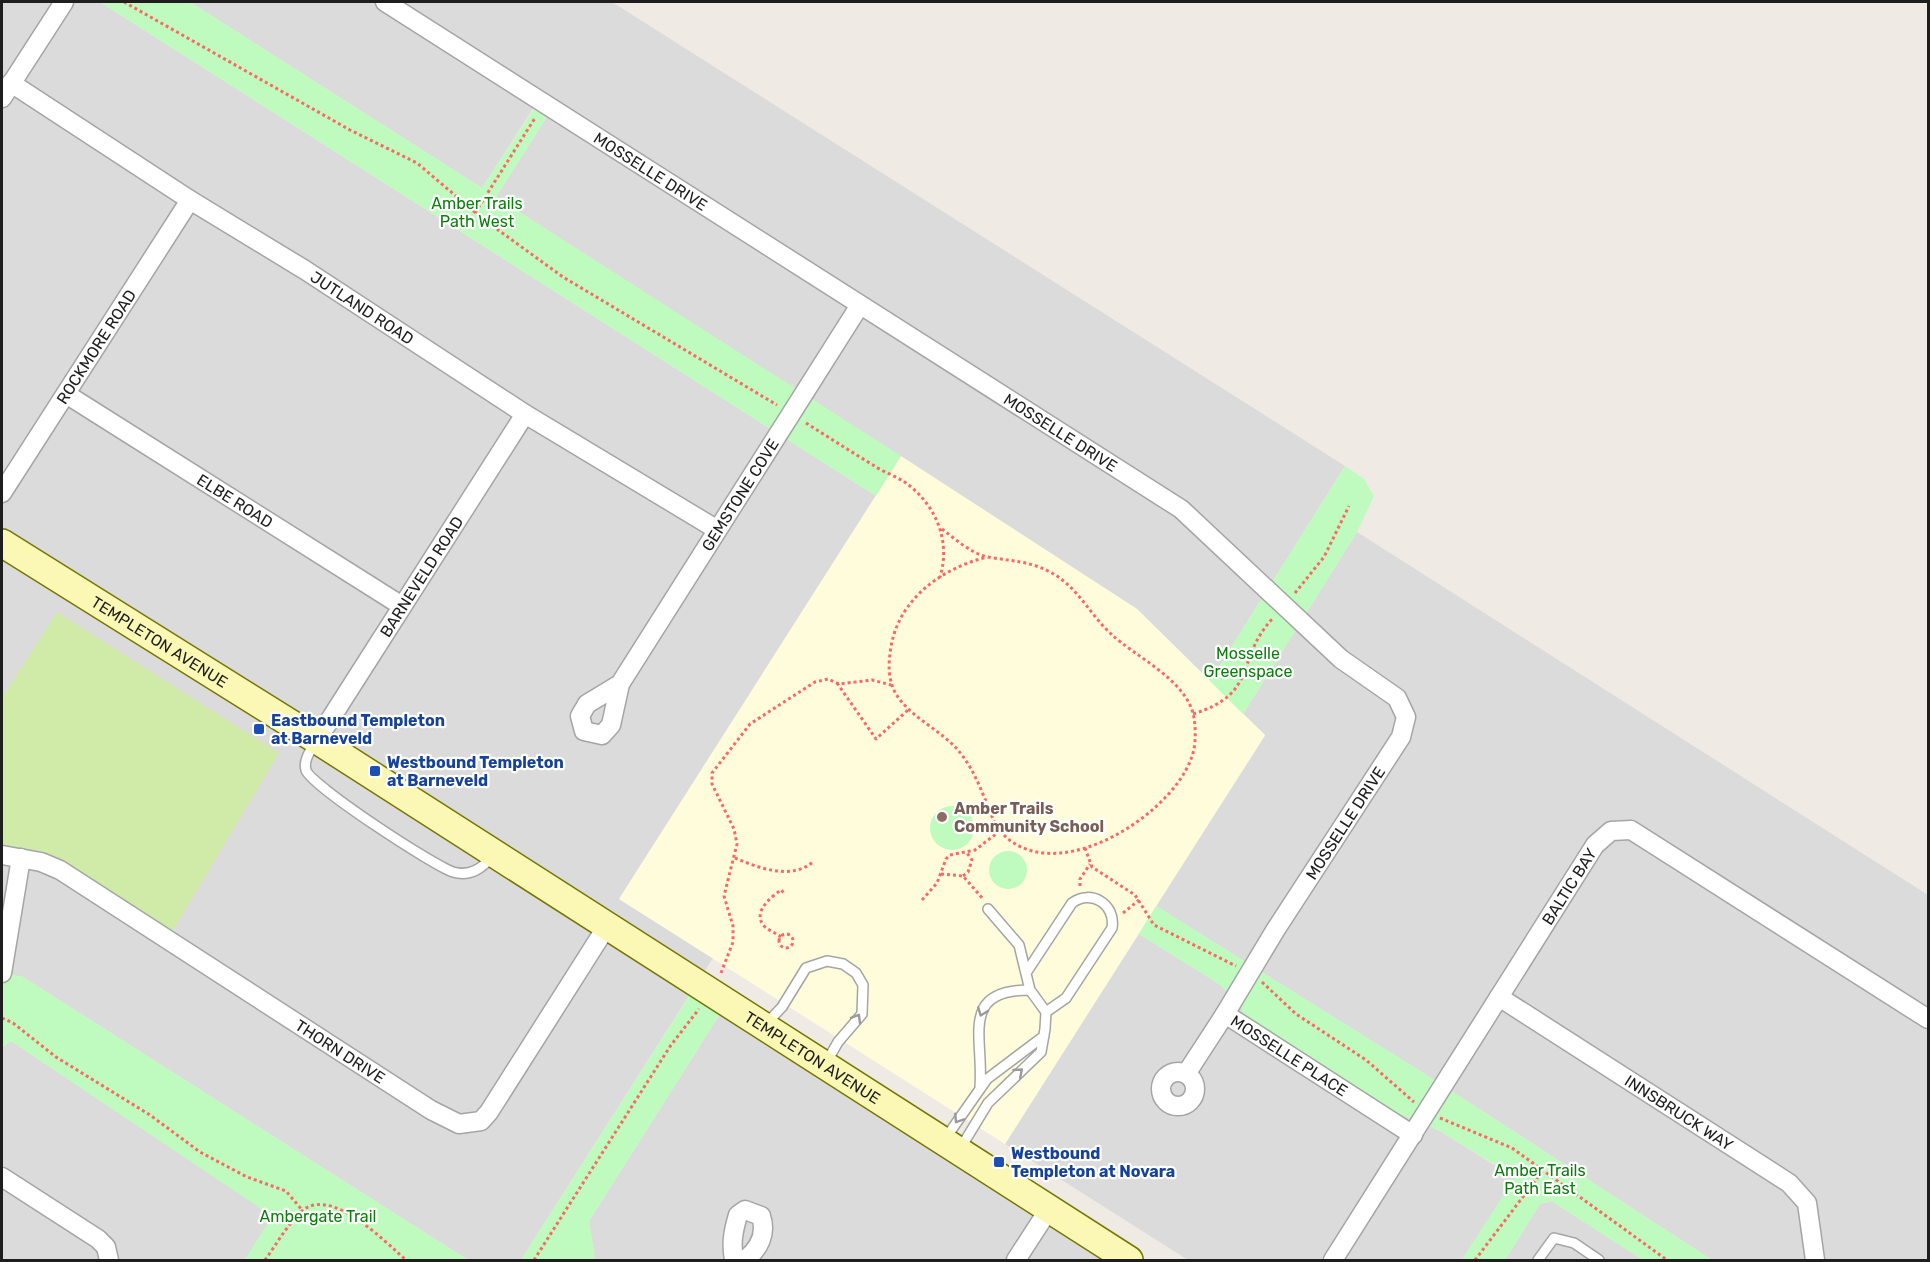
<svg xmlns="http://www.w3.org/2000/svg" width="1930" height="1262" viewBox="0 0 1930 1262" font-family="Rubik,sans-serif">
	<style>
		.residential { fill: #dcdbdb }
		.education { fill: #fffcdc }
		.grass { fill: #cfeba7 }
		.park { fill: #bffbbf }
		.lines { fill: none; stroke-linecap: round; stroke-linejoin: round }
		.lane-casing { stroke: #a5a5a5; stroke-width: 12 }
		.street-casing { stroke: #a5a5a5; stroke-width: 21 }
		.secondary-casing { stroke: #757702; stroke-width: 30 }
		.path { stroke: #fd6866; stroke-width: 3; stroke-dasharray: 3 3; stroke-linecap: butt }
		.lane { stroke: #fff; stroke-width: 9 }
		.street { stroke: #fff; stroke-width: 18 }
		.secondary { stroke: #fbf8b5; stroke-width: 27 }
		.oneway { stroke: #9a9a9a }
		.transit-dot { fill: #1a4fb4; stroke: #fff; stroke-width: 2 }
		.education-dot { fill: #8d6e63; stroke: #fff; stroke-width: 2 }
		.labels { text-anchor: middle; stroke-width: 4.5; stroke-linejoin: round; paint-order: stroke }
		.street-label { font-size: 16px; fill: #1e1e1e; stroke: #fff }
		.park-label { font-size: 16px; fill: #097f09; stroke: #fff }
		.transit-label { font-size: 16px; font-weight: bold; fill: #164399; stroke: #fff; text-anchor: start }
		.education-label { font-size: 16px; font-weight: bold; fill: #785e54; stroke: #fff; text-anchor: start }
	</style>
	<rect width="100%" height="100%" fill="#efeae3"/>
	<path class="residential" d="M2 2H100L876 496 619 899 713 958 521 1260H468L23 977 2 973V846L34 849 51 856 58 612 2 698Z
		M190 2H612L1345 466 1210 681 1137 609 496 197 548 115 534 107 482 188Z
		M1357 532 1928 895V1260H1712L1436 1081 1156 906 1265 736 1243 714Z
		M1139 934 1216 982 1242 1002V1011L1248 1018 1398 1113 1440 1131 1515 1178 1462 1260H1188L1005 1144Z
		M720 1014 1107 1260H595L589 1221Z
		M11 1041 273 1216 245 1260H2V1047Z
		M1552 1201 1643 1260H1505L1540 1204Z"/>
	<path class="education" d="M901 456 1137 609 1265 735 1005 1144 619 899Z"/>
	<path class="grass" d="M57 612 279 753 172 932 42 851 2 846V698Z"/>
	<path class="park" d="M100 2H190L482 188 535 107 548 115 496 197 901 456 876 496Z
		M1345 466 1364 479 1374 496 1357 532 1243 714 1210 681Z
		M930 828a22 22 0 1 1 44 0a22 22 0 1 1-44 0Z
		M989 870a19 19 0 1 1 38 0a19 19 0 1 1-38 0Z
		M1156 906 1436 1081 1712 1260H1643L1551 1201 1540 1204 1505 1260H1462L1515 1177 1440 1131 1398 1113 1247 1018 1242 1011 1241 1002 1216 982 1139 934Z
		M2 973 23 977 468 1260H245L272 1216 11 1041 2 1047Z
		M690 995 720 1014 589 1221 595 1260H521Z"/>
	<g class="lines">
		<defs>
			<path id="lane" d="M316 741C311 750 303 760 306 770 310 785 434 866 453 872 471 877 482 868 493 856
				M1026 973 1072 903C1091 889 1116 904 1112 928L1066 998 1046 1012
				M765 1025 782 1007 806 968 827 961 843 964 856 973 863 985 862 1014 838 1042 826 1063
				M980 1087C984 1037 959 990 1030 990
				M945 1139 987 1079 1044 1036
				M960 1149 988 1103 1041 1052 1045 1029 1046 1012 1030 990 1019 945 988 909
				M1538 1260 1554 1238 1574 1243 1599 1260"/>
			<g id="street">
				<path id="s1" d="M385 2 1181 509 1341 659 1397 698 1406 717 1401 737 1276 929 1225 1014"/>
				<path id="s2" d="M11 83 190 200 305 270 525 414 716 529"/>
				<path d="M2 98 64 2"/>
				<path id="s3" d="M66 394 402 606"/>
				<path id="s4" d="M2 493 190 200"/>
				<path id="s5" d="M620 684 611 725 602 735 584 731 580 716 587 704 620 684 860 305"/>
				<path id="s6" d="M317 740 525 414"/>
				<path id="s7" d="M2 855 41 862 60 870 431 1110 459 1124 481 1121 489 1112 607 926"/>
				<path d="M2 973 21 858"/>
				<path id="s8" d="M1499 997 1789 1183 1807 1203 1815 1260"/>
				<circle cx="1178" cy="1089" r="17"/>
				<path id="s9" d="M1186 1074 1225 1014 1413 1135"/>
				<path d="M2 1177 98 1239 106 1247 109 1260"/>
				<path d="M734 1260C731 1243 733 1232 738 1215L745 1210 761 1216C767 1234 759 1249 745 1260"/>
				<path d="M1016 1260 1049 1209"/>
				<path id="s10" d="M1333 1260 1595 845 1611 831 1631 830 1928 1019"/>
			</g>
			<g id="secondary">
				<path id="s11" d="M2 543 317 740 1129 1260"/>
			</g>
		</defs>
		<use href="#lane" class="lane-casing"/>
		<use href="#street" class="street-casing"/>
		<use href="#secondary" class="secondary-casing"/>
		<path class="path" d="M124 2 350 130 417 163 483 219 563 277 777 405
			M475 213 535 118
			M806 423C828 437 850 451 873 465 883 472 896 476 906 483 936 505 951 541 940 577
			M942 529C955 539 972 554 988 557 1010 561 1030 561 1050 572 1076 585 1089 613 1110 633 1135 657 1188 680 1194 718 1196 731 1196 747 1191 759 1169 819 1046 895 996 826 985 801 976 770 957 749 939 729 910 717 896 694 889 682 888 667 890 654 895 602 939 569 987 557
			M1295 593 1324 557 1349 506
			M837 683 876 739 909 709
			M1193 714C1260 693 1234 660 1273 618
			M1085 848 1092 867 1135 895 1154 925 1236 966
			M735 858C759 868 792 881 814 861
			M941 874 963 876 983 899
			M963 876 968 872 972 860 967 853
			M1080 886V879L1090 864
			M922 900 937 883 946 859 950 855 975 850 1000 831
			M1123 913 1139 900
			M779 941a7 7 0 1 1 14 0a7 7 0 1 1-14 0Z
			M781 937C776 933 769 931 764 926 752 912 771 897 781 890L784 893
			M721 973 733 942V926L724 896 737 844 734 829 712 784V773L750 724 815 682 828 679 839 684 872 680 891 685
			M1262 982 1296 1014 1366 1060 1414 1102
			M2 1018 13 1023 56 1057 150 1115 200 1152 247 1177 286 1191 302 1210
			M1440 1118 1512 1148 1667 1260
			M265 1260C276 1245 287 1225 301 1212 330 1184 385 1242 406 1260
			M534 1260 671 1045 699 1009
			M1475 1260 1544 1169"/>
		<use href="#lane" class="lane"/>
		<use href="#street" class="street"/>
		<use href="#secondary" class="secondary"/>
	</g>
	<defs><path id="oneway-chevron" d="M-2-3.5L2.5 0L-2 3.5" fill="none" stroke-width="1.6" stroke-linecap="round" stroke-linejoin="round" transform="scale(1.5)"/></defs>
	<g class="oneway">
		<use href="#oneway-chevron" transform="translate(982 1012) rotate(111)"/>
		<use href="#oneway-chevron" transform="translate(857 1018) rotate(-60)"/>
		<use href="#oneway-chevron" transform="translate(1019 1072) rotate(-41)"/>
		<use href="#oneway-chevron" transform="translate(958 1119) rotate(123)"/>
	</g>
	<g class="transit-dot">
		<rect x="253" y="723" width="12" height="12" rx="3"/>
		<rect x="369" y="765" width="12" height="12" rx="3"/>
		<rect x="993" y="1156" width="12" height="12" rx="3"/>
	</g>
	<circle class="education-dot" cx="942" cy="817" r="6"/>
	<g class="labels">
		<g class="street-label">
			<text dy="6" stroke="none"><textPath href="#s1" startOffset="315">MOSSELLE DRIVE</textPath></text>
			<text dy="6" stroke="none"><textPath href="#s2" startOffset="417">JUTLAND ROAD</textPath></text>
			<text dy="6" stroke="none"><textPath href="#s4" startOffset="174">ROCKMORE ROAD</textPath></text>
			<text dy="6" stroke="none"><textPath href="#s1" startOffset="801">MOSSELLE DRIVE</textPath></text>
			<text dy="6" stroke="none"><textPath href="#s5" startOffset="366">GEMSTONE COVE</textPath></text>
			<text dy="6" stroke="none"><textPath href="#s3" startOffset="200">ELBE ROAD</textPath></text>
			<text dy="6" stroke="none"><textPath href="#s6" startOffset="194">BARNEVELD ROAD</textPath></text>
			<text dy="6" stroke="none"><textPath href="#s11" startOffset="186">TEMPLETON AVENUE</textPath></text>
			<text transform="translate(1345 823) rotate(-57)" y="6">MOSSELLE DRIVE</text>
			<text dy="6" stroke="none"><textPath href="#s10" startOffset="442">BALTIC BAY</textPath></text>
			<text dy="6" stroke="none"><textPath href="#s7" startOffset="394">THORN DRIVE</textPath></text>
			<text dy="6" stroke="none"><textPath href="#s9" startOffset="148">MOSSELLE PLACE</textPath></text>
			<text dy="6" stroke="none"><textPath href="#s11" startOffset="960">TEMPLETON AVENUE</textPath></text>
			<text dy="6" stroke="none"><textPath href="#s8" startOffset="214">INNSBRUCK WAY</textPath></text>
		</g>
		<g class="park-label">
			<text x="477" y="209">Amber Trails<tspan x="477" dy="18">Path West</tspan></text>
			<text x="1248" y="659">Mosselle<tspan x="1248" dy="18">Greenspace</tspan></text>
			<text x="1540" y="1176">Amber Trails<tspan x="1540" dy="18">Path East</tspan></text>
			<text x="318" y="1222">Ambergate Trail</text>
		</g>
		<g class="transit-label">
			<text x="271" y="726">Eastbound Templeton<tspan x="271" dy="18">at Barneveld</tspan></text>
			<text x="387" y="768">Westbound Templeton<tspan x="387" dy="18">at Barneveld</tspan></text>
			<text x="1011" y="1159">Westbound<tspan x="1011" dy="18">Templeton at Novara</tspan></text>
		</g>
		<g class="education-label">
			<text x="954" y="814">Amber Trails<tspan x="954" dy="18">Community School</tspan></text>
		</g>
	</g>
	<rect width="1930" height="1262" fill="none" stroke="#1e1e1e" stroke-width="6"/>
</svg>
